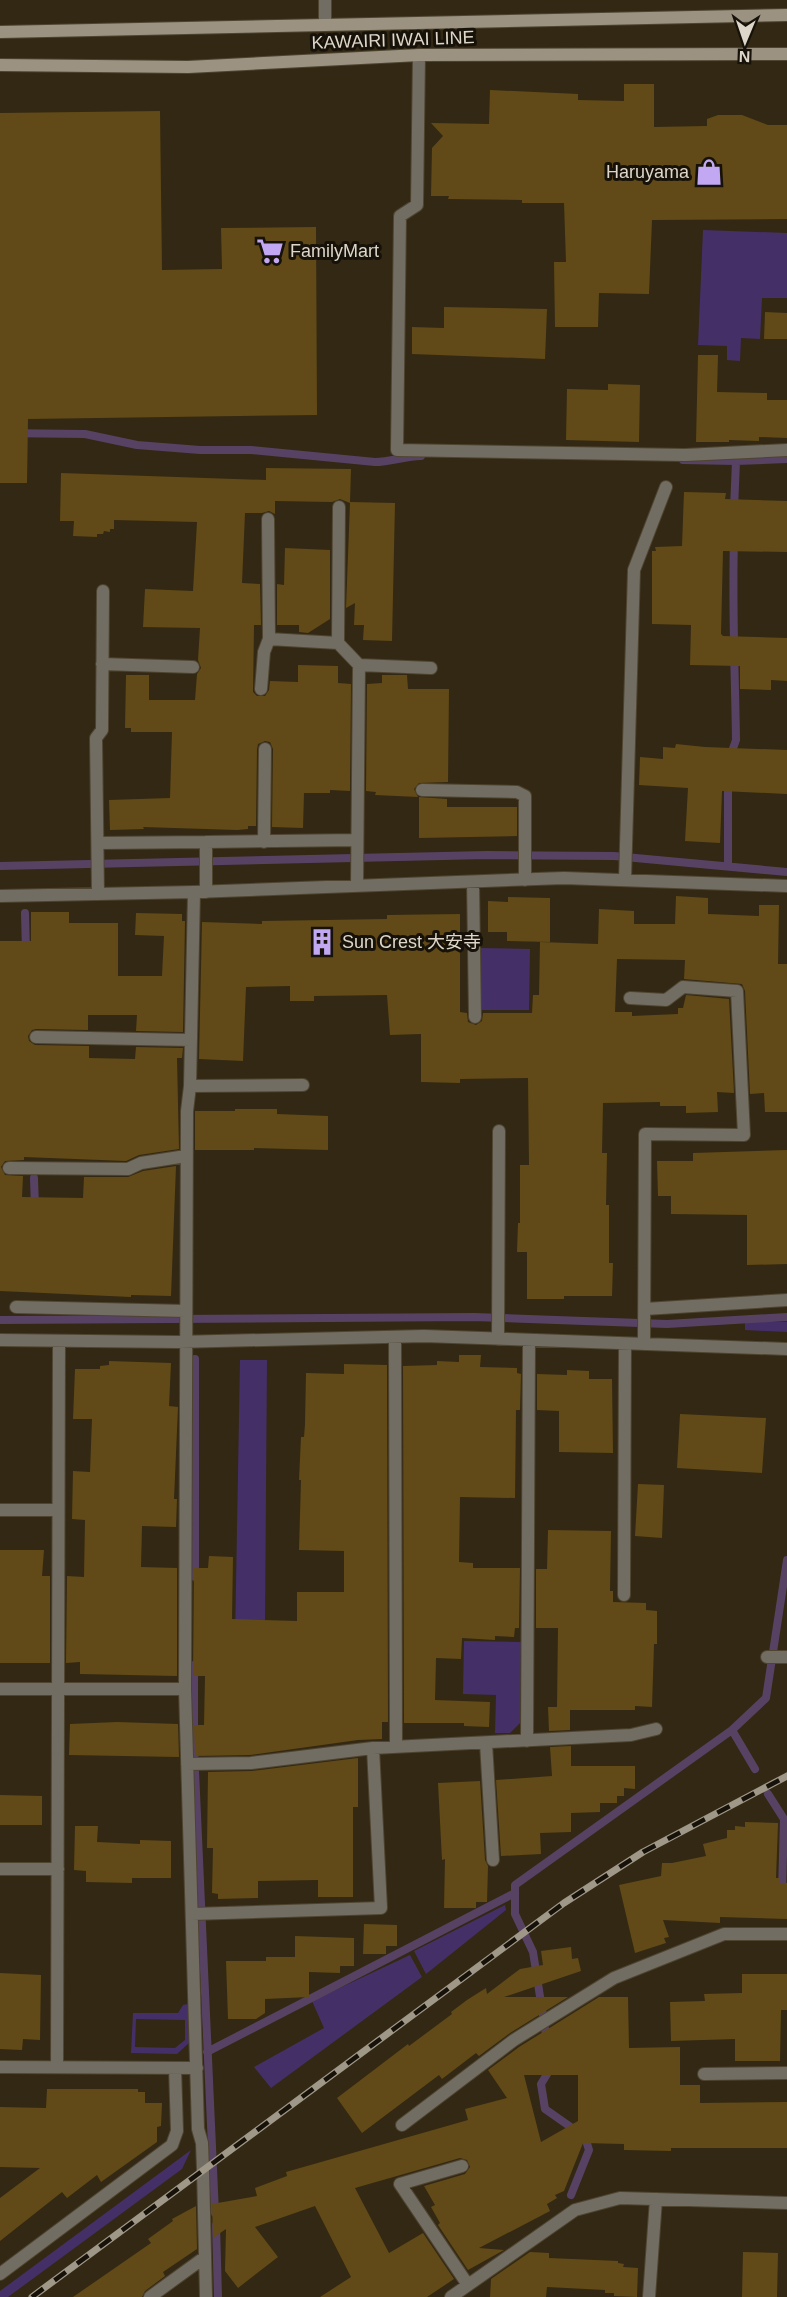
<svg xmlns="http://www.w3.org/2000/svg" width="787" height="2297" viewBox="0 0 787 2297" font-family="Helvetica,'Noto Sans JP',sans-serif">
	<style>
		.green { fill: #452f67; fill-rule: evenodd }
		.lines { fill: none; stroke-linecap: round; stroke-linejoin: round }
		.stream { stroke: #574264; stroke-width: 8 }
		.building { fill: #614a17; fill-rule: evenodd }
		.minor-casing { stroke: #4e4430; stroke-width: 14 }
		.secondary-casing { stroke: #4e4430; stroke-width: 14 }
		.minor { stroke: #726d62; stroke-width: 12 }
		.secondary { stroke: #9b9282; stroke-width: 12 }
		.rail-casing { stroke: #9f9787; stroke-width: 7 }
		.rail { stroke: #171209; stroke-width: 4.5; stroke-dasharray: 14; stroke-linecap: butt }
		.labels { text-anchor: middle; stroke-width: 6; stroke-linejoin: round; paint-order: stroke }
		.street-label { font-size: 18px; fill: #ddd6c9; stroke: #171209 }
		.poi-label { font-size: 18px; fill: #ddd6c9; stroke: #171209; text-anchor: start }
	</style>
	<rect width="100%" height="100%" fill="#332813"/>
	<path class="green" d="M703 230 787 233V298H762L760 339 741 338 740 361 727 360V346L698 345Z
		M480 948 530 949 529 1010H480Z
		M745 1322H787V1332L745 1330Z
		M240 1360H267L264 1753 233 1754Z
		M464 1641 521 1642 520 1723 510 1733H495L496 1695 463 1694Z
		M505 1905 506 1910 426 1974 414 1951Z
		M410 1955 422 1977 271 2088 254 2067 324 2028 312 2001Z
		M188 2004 190 2042 177 2054 131 2053 133 2013H178L183 2005ZM136 2019 185 2020V2040L175 2048 135 2047Z
		M191 2150 182 2169 8 2297H0V2291Z"/>
	<g class="lines">
		<path class="stream" d="M0 433 85 434 137 445 200 450H251L375 462C391 462 405 456 421 456
			M683 460 736 461 787 459
			M734 509 736 461
			M730 757 736 740C735 673 732 607 734 540
			M728 781V866
			M0 866 487 855 614 856 787 872
			M25 913 26 952
			M34 1178 35 1208
			M0 1320 474 1317 667 1324 787 1317
			M195 1577V1359
			M194 1665V1749L215 2213
			M732 1730 755 1769
			M768 1794 784 1819 782 1892
			M547 2041 533 1952 515 1914V1885L732 1730 766 1698 787 1560
			M207 2052 515 1893
			M552 2066 541 2084 545 2109 585 2137 589 2150 571 2195
			M216 2225 218 2297"/>
	</g>
	<path class="building" d="M624 84H654V127L707 126V119L718 115H742L768 125H787V219L652 220 649 294 599 293 598 327H555L554 262H566L564 203H522V200L448 199 449 196H431L432 148 443 136 431 123 489 124 490 90 578 94V100L624 101Z
		M160 111 162 270 222 269 221 228 316 227 317 415 28 419 27 483H0V113Z
		M444 307 547 309 545 359 412 354V327L444 328Z
		M765 312 787 313V339H764Z
		M698 355H718L717 392 767 393V400H787V438L759 437V441L729 440V442H696Z
		M608 384 640 385 639 442 566 440 567 389 608 390Z
		M266 468 351 469 350 502 395 503 392 641 363 640 364 625H354L355 603 346 608 350 503 340 499 332 502 275 501V514L269 511 262 513H245L242 583 260 584 261 625H254L253 692 257 696H265L269 690 270 681 298 682V665L338 666V683L351 684 350 791 330 790V793H304L303 828 272 827 273 749 270 742 265 741 258 744 257 749 256 826H248V829L237 830 143 827 144 829 110 830 109 800 170 798 172 732H131V728H125L126 675H149V700H195L197 674 201 668 198 660 200 628 143 627 145 589 193 591 197 522 114 520V529H110V532L104 531 103 534H97V537L73 536 74 521H60L61 473 266 480Z
		M684 492 726 493 725 499 787 501V552L723 551 721 634 723 636 787 638V681L771 680V690L740 689V666L690 665 691 625 652 624V551H656L655 547 682 546Z
		M285 548 330 550V619L308 633 299 632V625H277V584L284 585Z
		M382 675H407L408 689H449L448 782 419 783 414 789 418 797 375 795 376 792 366 791 367 684 382 683Z
		M676 744 705 747 787 750V794L722 791 720 843 685 841 688 788 639 785 640 757 663 759V747L675 748Z
		M419 797 447 799V807H517V836L419 838Z
		M676 896 708 898V914L759 916V905H779L778 964H787V1112H765L764 1093 750 1094 745 991 742 984 684 979 685 960 617 959 615 1012H632V1016L678 1014V1008H683L686 995 729 999 734 1093 717 1092 718 1112 686 1113V1106H660V1102L603 1103 602 1153H607L606 1205H609V1263H613L612 1296H564V1299H527V1252H517L518 1223H520V1165H529L528 1078 460 1079V1083L421 1082V1034L390 1035 387 995 314 996V1001H290V986L246 987 243 1061 199 1059 202 922 262 924V921L387 919V915L460 914V1012L467 1013 468 1022 476 1025 482 1021 483 1013H532L533 995H539L540 942 598 944 599 909 634 911V924H675Z
		M508 897 550 898V942L507 941V932H488V901L508 902Z
		M31 912H69V923H118V976H162L164 936 135 935 136 913 182 914V921H185L183 1032 136 1031 137 1015H88V1030L36 1029 32 1030 28 1036 29 1041 35 1045 89 1046V1058L135 1059 136 1047 183 1048 182 1058H177L179 1149 139 1155 126 1161 24 1157V1160L5 1161 1 1167 5 1175 23 1176 22 1197 83 1198 84 1177H128L143 1171 176 1166 171 1296 131 1295V1297L0 1291V941H31Z
		M235 1109H277V1114L328 1116V1150L254 1148V1150H195V1111H235Z
		M787 1150V1264L747 1265V1215L671 1214V1196H658L657 1161H693V1153Z
		M459 1355H481L480 1367 517 1368V1373L521 1374 520 1410H516L515 1498 460 1497 459 1562 473 1563V1568H520L519 1628H515L514 1637 495 1636V1640L462 1638 461 1659 436 1658 435 1700 490 1702 489 1727 464 1726V1723H404L403 1366 437 1365V1361L459 1362Z
		M109 1361 171 1363 169 1406 178 1407 174 1499H177L176 1527 142 1526 141 1567 177 1568V1676L80 1674V1662L66 1663 67 1576 84 1577 85 1520 72 1519 73 1471 90 1472 92 1419H73L75 1369H100V1366L109 1365Z
		M344 1364 387 1365 388 1722H382V1739L358 1740 250 1755 195 1756 194 1725H204L205 1676H193L194 1568H208L209 1556 233 1557 232 1619 297 1621V1592H344V1551L299 1550 301 1480H299L301 1437H304L305 1424 306 1373 344 1374Z
		M567 1370 589 1371V1379H612L613 1453 559 1452V1411L537 1410V1374L567 1375Z
		M680 1414 766 1418 762 1473 677 1468Z
		M638 1484 664 1485 662 1538 635 1536Z
		M548 1530 611 1531 610 1591H613V1602L646 1603V1610L657 1611V1644H654L652 1707 635 1706V1710H570V1730L549 1731 548 1707H557L558 1628H536V1569H547Z
		M0 1550H44L42 1576H50V1663H0Z
		M117 1722 178 1724 179 1757 69 1755 70 1724Z
		M571 1746V1766H635V1789L624 1788V1796H617V1803H600V1812L571 1813V1832L540 1833 541 1854 501 1856 496 1780 552 1776 550 1747Z
		M358 1758V1807H353V1897H318V1880L258 1881V1898L218 1899V1894L212 1893 213 1848H207L208 1772 252 1771Z
		M480 1781 485 1860 488 1866 487 1902H476V1908H444L445 1859 442 1860 438 1783Z
		M0 1795 42 1796V1825H0Z
		M745 1822 778 1823 776 1878H780V1883H787V1919L720 1917V1923L663 1920 669 1937 664 1938 666 1943 635 1953 619 1885 661 1876 662 1863H672L706 1856 703 1844 727 1838V1830H735V1826L745 1827Z
		M75 1826H98L97 1842 140 1844V1840L171 1841V1878H132V1883L86 1882V1871L74 1870Z
		M364 1924 397 1925V1946H386V1954H363Z
		M295 1936 354 1938V1966H340V1973L309 1972V1997L265 1999V2013L256 2019H228L226 1961H266V1957H295Z
		M571 1947 572 1959 578 1958 581 1971 504 1997H568L510 2033 479 2056 476 2053 442 2079 439 2075 362 2133 337 2098 408 2044 409 2046 452 2014 451 2012 467 2000 486 1988 487 1994 520 1969 543 1965 541 1951Z
		M0 1973 41 1975 40 2040 23 2039 22 2050 0 2049Z
		M742 1974H787V2010H781L780 2061H735V2039L671 2041 670 2002 705 2001 704 1994 742 1993Z
		M599 1997H628L629 2048 680 2047V2085H700V2103L787 2102V2148H671V2151L624 2150V2144L583 2143 564 2191 555 2195 557 2198 547 2204 550 2211 479 2248 504 2250 468 2270 438 2225 440 2223 431 2207 435 2205 424 2186 465 2174 470 2167 467 2160 460 2158 355 2188 389 2253 423 2233 454 2279 427 2297H320L351 2277 315 2206 255 2227 278 2257 238 2288 225 2271 226 2229 213 2238 212 2204 257 2196 255 2188 287 2176 286 2172 468 2120 465 2109 507 2098 488 2070 519 2047ZM524 2075H578V2121L541 2142Z
		M47 2089H138V2092H145V2103H162L161 2126 157 2127V2142L101 2182 97 2175 67 2198 62 2192 0 2241V2198L40 2168 0 2167V2107L46 2108Z
		M196 2206 197 2249 163 2272 165 2276 145 2291 142 2297H73L151 2243 148 2239 173 2221 172 2219Z
		M530 2252 549 2253V2258L618 2261V2263L624 2264 623 2267 638 2268 637 2297 614 2296V2293H605V2290L547 2287 546 2297H490L491 2279Z
		M743 2252 778 2253 777 2297H742Z"/>
	<g class="lines">
		<defs>
			<path id="minor" d="M325 0V25
				M419 55 417 205 400 216 397 450 685 455 787 450
				M339 507 338 643 359 665 357 886
				M269 639 338 643
				M102 664 193 667
				M359 665 431 668
				M261 689 264 652 269 639 268 519
				M422 790 517 792 525 796V880
				M264 842 265 749
				M98 843 206 842
				M625 880 634 570 666 487
				M473 882 475 1017
				M194 892 190 1086 187 1111 185 1689 198 2129 202 2143 203 2170 206 2297
				M206 892V842L357 840
				M98 894 96 738 102 730 103 591
				M0 896 194 892 564 878 787 886
				M630 998 666 1000 683 987 737 991 744 1135 645 1134 644 1344
				M36 1037 191 1040
				M190 1086 303 1085
				M9 1168 128 1169 141 1163 186 1156
				M16 1307 186 1311
				M645 1309 787 1300
				M395 1337 396 1747
				M498 1339 499 1131
				M0 1340 178 1342 424 1336 787 1349
				M0 1510H58
				M624 1595 625 1344
				M767 1657H787
				M0 1689H185
				M527 1741 529 1340
				M486 1743 493 1860
				M187 1764 251 1763 373 1748 631 1735 656 1729
				M0 1869H58
				M192 1914 381 1908 373 1748
				M0 2067 197 2068
				M57 2067 59 1341
				M704 2074 787 2073
				M402 2125 514 2040 614 1978 724 1934H787
				M462 2166 400 2184 468 2285
				M0 2274 172 2145 177 2131 175 2068
				M150 2297 205 2257
				M451 2297 575 2210 620 2198 787 2203
				M649 2297 656 2199"/>
			<path id="secondary" d="M0 32 787 15
				M0 65 188 67 419 55 787 54"/>
		</defs>
		<use href="#minor" class="minor-casing"/>
		<use href="#secondary" class="secondary-casing"/>
		<use href="#minor" class="minor"/>
		<use href="#secondary" class="secondary"/>
		<defs>
			<path id="rail" d="M32 2297 564 1903 643 1852 787 1776"/>
		</defs>
		<use href="#rail" class="rail-casing"/>
		<use href="#rail" class="rail"/>
	</g>
	<defs>
		<symbol id="shop-bare" viewBox="-9 -9 18 18"><path d="M-5-2.5h2.3a2.7 3.5 0 0 1 5.4 0H5L5.5 6h-11ZM-1.5-2.5h3a1.5 2.3 0 0 0-3 0Z" fill="#c2a8f3" stroke="#171209" stroke-width="2.5" paint-order="stroke"/></symbol>
		<symbol id="supermarket-bare" viewBox="-9 -9 18 18"><path d="M-6-5.5h2.5l.6 2H6L4.5 2H-2.5L-4.4-4H-6ZM-1.5 3.2a1.3 1.3 0 1 0 .1 0ZM3 3.2a1.3 1.3 0 1 0 .1 0Z" fill="#c2a8f3" stroke="#171209" stroke-width="2.5" paint-order="stroke"/></symbol>
		<symbol id="building-bare" viewBox="-9 -9 18 18"><path d="M-4-6H4V6H1V3H-1V6H-4ZM-2.5-4.3h1.7v1.8h-1.7ZM.8-4.3h1.7v1.8H.8ZM-2.5-1h1.7V.8h-1.7ZM.8-1h1.7V.8H.8Z" fill="#c2a8f3" stroke="#171209" stroke-width="2.5" paint-order="stroke"/></symbol>
	</defs>
	<g fill-rule="evenodd">
		<use href="#shop-bare" x="690" y="153" width="38" height="38"/>
		<use href="#supermarket-bare" x="251" y="232" width="38" height="38"/>
		<use href="#building-bare" x="303" y="923" width="38" height="38"/>
	</g>
	<g class="labels">
		<g class="street-label">
			<text transform="translate(393 40) rotate(-2)" y="6">KAWAIRI IWAI LINE</text>
		</g>
		<g class="poi-label">
			<text x="689" y="178" text-anchor="end">Haruyama</text>
			<text x="290" y="257">FamilyMart</text>
			<text x="342" y="948">Sun Crest 大安寺</text>
		</g>
	</g>
	<g transform="translate(745 42) rotate(182)" stroke="#171209" stroke-width="4.5" paint-order="stroke">
	<path d="M0-4.5L10 22L0 15L-10 22Z" fill="#ddd6c9"/>
	<text y="-9" font-size="16" font-weight="bold" text-anchor="middle" fill="#ddd6c9">N</text>
	</g>
</svg>
